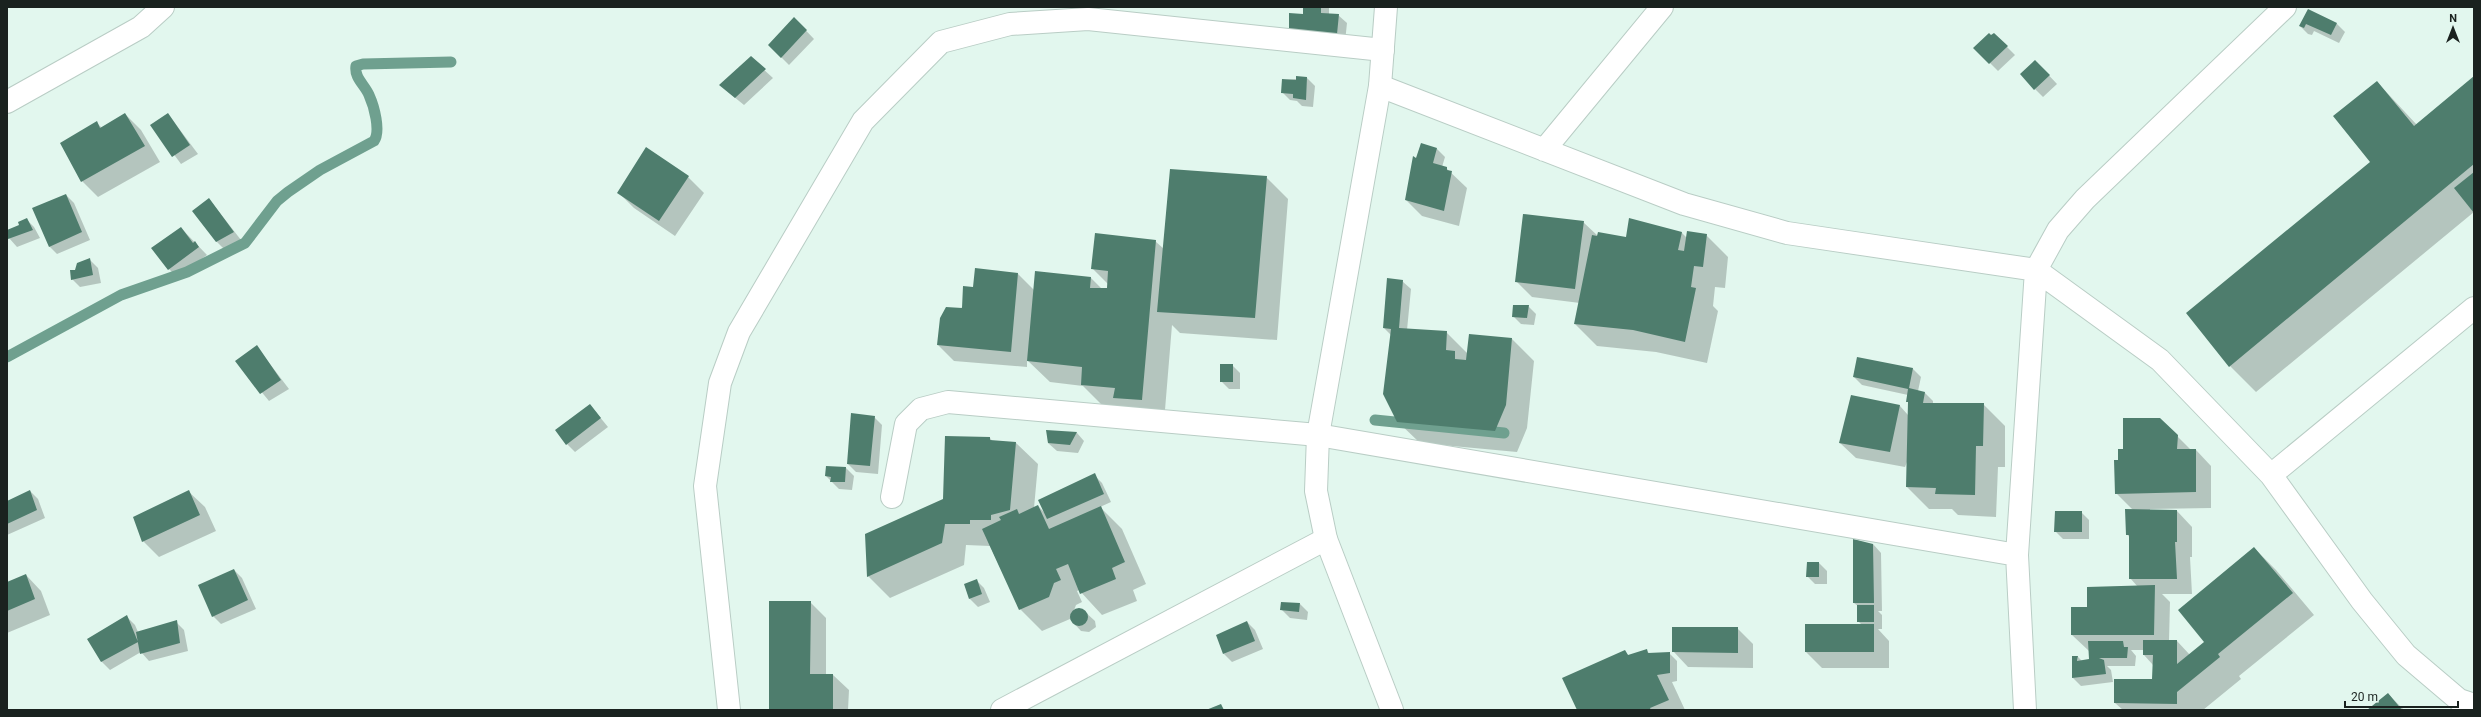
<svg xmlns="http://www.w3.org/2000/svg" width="2481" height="717" viewBox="0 0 2481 717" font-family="Roboto,sans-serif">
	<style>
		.shadow { fill: #0003 }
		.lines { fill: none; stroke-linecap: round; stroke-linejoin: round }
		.stream { stroke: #6fa08f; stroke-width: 11 }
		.building { fill: #4e7d6d }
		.street-casing { stroke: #b9cdc5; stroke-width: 24 }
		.secondary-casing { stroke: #b9cdc5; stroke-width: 24 }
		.street { stroke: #fff; stroke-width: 22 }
		.secondary { stroke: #fff; stroke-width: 22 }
	</style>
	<rect width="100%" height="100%" fill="#e2f7ee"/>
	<path class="shadow" d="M1304 7H1329V15H1338L1347 23 1345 42 1304 15Z
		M2308 10 2337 24 2345 32 2339 43 2314 31 2312 35 2308 34 2300 26Z
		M794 18 814 39 789 65 769 45Z
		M1994 34 2015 55 1998 71 1975 48Z
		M751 58 773 78 744 105 728 92Z
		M2043 69 2057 84 2043 97 2035 89Z
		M2474 77V212L2256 392 2230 366 2371 162 2377 82 2417 125Z
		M1307 78 1315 86 1313 107 1302 106 1297 101 1290 100 1282 92 1283 80Z
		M125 114 141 130 160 162 98 197 82 181 97 123 102 128Z
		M168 114 198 154 181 164 152 125Z
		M1421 144 1437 149 1445 157 1442 167 1446 168 1467 188 1459 226 1422 216 1406 200Z
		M647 149 688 177 704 193 675 236 634 208 619 193Z
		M1266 177 1288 199 1277 340 1180 333 1172 325 1164 422 1104 407 1083 386 1050 382 1027 360V367L954 361 938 345 974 288 1018 274 1034 290 1036 272 1091 278 1102 289H1107L1108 284 1093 269 1155 241 1164 249Z
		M66 195 74 203 90 240 57 254 49 246Z
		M209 199 241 240 224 249 216 241Z
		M26 219 34 227 40 238 17 247 9 238 7 231 20 226Z
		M1583 222 1598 236 1627 238 1681 232 1687 238 1706 235 1728 257 1725 288 1715 287 1713 306 1718 311 1707 363 1656 352 1597 346 1575 324 1580 303 1532 297 1516 281Z
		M181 228 207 255 177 277 169 269Z
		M90 260 98 268 101 283 80 287 72 279 76 271Z
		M1402 281 1411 289 1407 330 1446 332 1468 354 1512 339 1534 361 1527 428 1517 452 1420 443 1397 421 1391 335 1384 328Z
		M1528 306 1536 314 1534 325 1521 324 1513 316Z
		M257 347 289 389 269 401 236 361Z
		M1858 358 1913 369 1921 377 1918 391 1925 393 1933 401V403L1983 404 2005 426V467H1998L1996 517 1958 515 1952 509H1929L1907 487V462L1905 467 1856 458 1840 443 1851 397 1900 406 1908 415V395L1862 385 1854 377Z
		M1232 365 1240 373V389H1229L1221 381Z
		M590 405 608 427 575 452 567 444Z
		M874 417 882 425 878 474 856 472 848 464Z
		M2160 419 2191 450H2196L2211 466V508L2150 509V510L2177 511 2192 527V557H2190L2192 594H2162L2170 602 2169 641H2177L2190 655 2206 642 2254 548 2276 570 2314 615 2239 676 2241 679 2203 710H2123L2115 703 2153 680V665L2144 655V650H2131L2136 656 2135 666H2107L2111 670 2113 682 2081 686 2073 678 2078 657 2082 661 2090 660 2089 651 2072 635V608H2088L2138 587 2130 578V538L2127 534 2133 510 2116 493 2118 461 2124 450Z
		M1047 431 1077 433 1084 441 1078 453 1057 451 1048 443Z
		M990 438 993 442 1016 443 1038 464 1034 508 1038 506 1045 513 1094 475 1102 483 1111 502 1100 507 1122 529 1146 584 1133 590 1137 601 1102 615 1079 590 1077 591 1082 602 1076 605 1073 613 1082 609 1095 621 1096 627 1089 632 1081 631 1070 619 1042 631 1020 609 990 546 966 545 964 565 890 598 868 576 944 500Z
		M846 468 854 476 852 490 839 489 826 476Z
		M30 491 38 499 45 518 7 535V502Z
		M189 492 205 507 216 531 159 557 143 541Z
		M2081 512 2089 520V539H2063L2055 531Z
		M1873 544 1881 553 1882 611H1878L1882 615V629H1878L1889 641V668H1822L1806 652 1862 625 1858 621V606L1854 603Z
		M1819 563 1827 571V584H1815L1807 576Z
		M234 570 242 578 256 609 221 624 213 616Z
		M26 575 41 591 50 615 7 633V583Z
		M976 580 984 588 990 602 978 607 970 599Z
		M810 602 826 618V675H833L849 690 848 710H770Z
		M1300 604 1308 612 1307 620 1290 618 1282 610Z
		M127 617 135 625 138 632 176 622 184 630 188 651 149 661 141 652 110 670 102 662 89 639Z
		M1247 622 1255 630 1263 649 1232 662 1224 654Z
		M1737 628 1753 644V668L1688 667 1673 651Z
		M1646 650 1650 654 1669 653 1677 661V681L1672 682 1685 710H1578L1625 652 1629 656Z
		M2388 694 2404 710H2369Z"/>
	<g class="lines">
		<path class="stream" d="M7 357 121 295 187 272 245 243 277 201 288 192 320 170 374 141C381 131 374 106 369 95 365 85 354 78 356 66L363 64 451 62
			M1375 420 1504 433"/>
	</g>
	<path class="building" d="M1303 7H1321V13L1339 14 1337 34 1289 31V13L1303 14Z
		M2308 9 2337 23 2331 35 2306 24 2304 28 2299 26Z
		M794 17 807 30 781 58 768 45Z
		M1989 33 1991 35 1994 33 2008 46 1989 64 1973 48Z
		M751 56 766 69 735 98 719 85Z
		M2035 60 2050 75 2034 90 2020 74Z
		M1296 76 1307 77 1306 100 1293 98V94L1281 93 1282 79 1296 80Z
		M2474 76V164L2229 367 2186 313 2370 162 2333 116 2377 81 2414 126Z
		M125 113 145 146 81 182 60 143 97 121 100 128Z
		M168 113 190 145 172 157 150 125Z
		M1421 143 1437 148 1433 163 1447 167V170L1452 171 1444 211 1405 200 1413 156 1416 158Z
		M646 147 689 176 659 221 617 193Z
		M1170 169 1267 176 1255 318 1157 312Z
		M2474 172V213L2454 188Z
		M66 194 82 232 49 247 32 208Z
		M209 198 234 232 216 242 192 211Z
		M1523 214 1584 221 1575 289 1515 282Z
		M27 218 33 230 8 239 7 230 19 225 18 222Z
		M1629 218 1682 232 1678 250 1684 251 1687 231 1707 234 1703 267 1694 266 1691 287 1696 288 1685 342 1633 330 1574 324 1592 235 1597 236 1598 232 1626 237Z
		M181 227 193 243 195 241 199 247 168 270 151 248Z
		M1095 233 1156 240 1142 400 1113 398 1115 388 1081 385 1082 367 1027 361 1035 271 1091 277 1090 288H1107L1108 271 1091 269Z
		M90 258 93 275 71 280 70 270H75L77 263Z
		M975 268 1018 273 1011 352 937 345 940 318 946 307 962 308 963 286 973 287Z
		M1387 278 1403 280 1399 328 1447 331 1446 350 1455 351V359L1466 360 1469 334 1512 338 1506 405 1495 431 1397 422 1383 394 1391 329 1383 328Z
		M1513 305H1529L1527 318 1512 317Z
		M257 345 281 380 260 394 235 361Z
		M1857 357 1913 368 1909 388 1925 392 1923 403H1984L1983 446H1976L1975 495 1935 494 1936 488 1906 487 1908 402H1906L1908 389 1853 377Z
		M1220 364H1233V382H1220Z
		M1851 395 1900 405 1890 452 1839 443Z
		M590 404 601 418 566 445 555 430Z
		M851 413 875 416 870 466 847 464Z
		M2123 418H2160L2178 435 2177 449H2196V492L2115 494 2114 460H2118V449H2123Z
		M1046 430 1077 432 1070 445 1048 443Z
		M945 436 990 437V440L1016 442 1010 510 991 515V520H970V524H945L942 543 867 577 865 534 943 499Z
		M826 466 846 467 845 482H830L831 477 825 476Z
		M1095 473 1104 494 1047 519 1038 500Z
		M30 490 37 510 7 524V501Z
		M189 490 200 515 142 542 133 517Z
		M1038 505 1049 529 1101 506 1125 562 1112 568 1116 579 1080 594 1068 564 1056 569 1061 580 1054 583 1049 597 1019 610 982 529 1001 520 999 517 1017 509 1019 514Z
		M2125 509 2177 510V542H2175L2177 579H2129V535H2126Z
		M2055 511H2082V532H2054Z
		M1853 539 1873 544 1874 603H1853Z
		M2254 547 2293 593 2218 654 2220 657 2177 692V704L2114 703V679H2152L2153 655H2143V640H2177V664L2204 642 2178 610Z
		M1807 562H1819V577H1806Z
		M234 569 248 600 212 617 198 585Z
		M26 574 35 599 7 611V582Z
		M977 579 982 594 969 599 964 584Z
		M2155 585 2154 635H2071V607H2087V587Z
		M769 601H811L810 674H833V710H769Z
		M1281 602 1300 603 1299 612 1280 610Z
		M1857 605H1874V622H1857Z
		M1070 617a9 9 0 1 1 18 0a9 9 0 1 1-18 0Z
		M127 615 138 642 101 662 87 639Z
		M177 620 180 643 140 654 136 632Z
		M1247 621 1255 641 1223 654 1216 635Z
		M1805 624H1874V652H1805Z
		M1672 627H1738V653L1672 652Z
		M2088 641H2123L2124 647H2128L2127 658H2099L2104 660 2106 674 2072 678V656H2078L2077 661 2089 659Z
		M1647 649 1648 653 1670 652V673L1657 675 1669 700 1650 708 1651 710H1577L1562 678 1625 650 1628 655Z
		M2388 693 2402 710H2367Z
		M1221 704 1224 710H1206Z"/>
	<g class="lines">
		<defs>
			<path id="street" d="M1380 86 1684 204 1787 233 2036 270 2160 360 2271 475 2362 601 2406 655 2459 700 2474 705
				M7 102 141 27 163 7
				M1544 150 1662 7
				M2271 475 2474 308
				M892 497 906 424 921 409 948 402 1318 435 2017 555
				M729 710 705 486 720 383 739 332 863 121 941 42 1010 24 1088 19 1383 50
				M1002 710 1326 539
				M2025 710 2017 555 2036 270 2058 230 2085 199 2285 7"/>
			<path id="secondary" d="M1386 7 1380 86 1318 435 1316 491 1326 539 1392 710"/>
		</defs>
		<use href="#street" class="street-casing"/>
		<use href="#secondary" class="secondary-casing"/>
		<use href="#street" class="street"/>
		<use href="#secondary" class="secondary"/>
	</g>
	<rect width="2481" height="717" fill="none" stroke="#1a221f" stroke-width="16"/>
	<g transform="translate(2453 28)" stroke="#e2f7ee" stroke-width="3" paint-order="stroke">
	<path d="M0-3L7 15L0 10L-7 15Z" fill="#1a221f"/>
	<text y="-6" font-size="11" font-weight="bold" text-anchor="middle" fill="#1a221f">N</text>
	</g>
	<path d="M2345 701v6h113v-6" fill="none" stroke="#1a221f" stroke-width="2"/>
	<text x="2351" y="701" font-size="12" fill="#1a221f" stroke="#e2f7ee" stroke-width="3" paint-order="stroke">20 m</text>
</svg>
